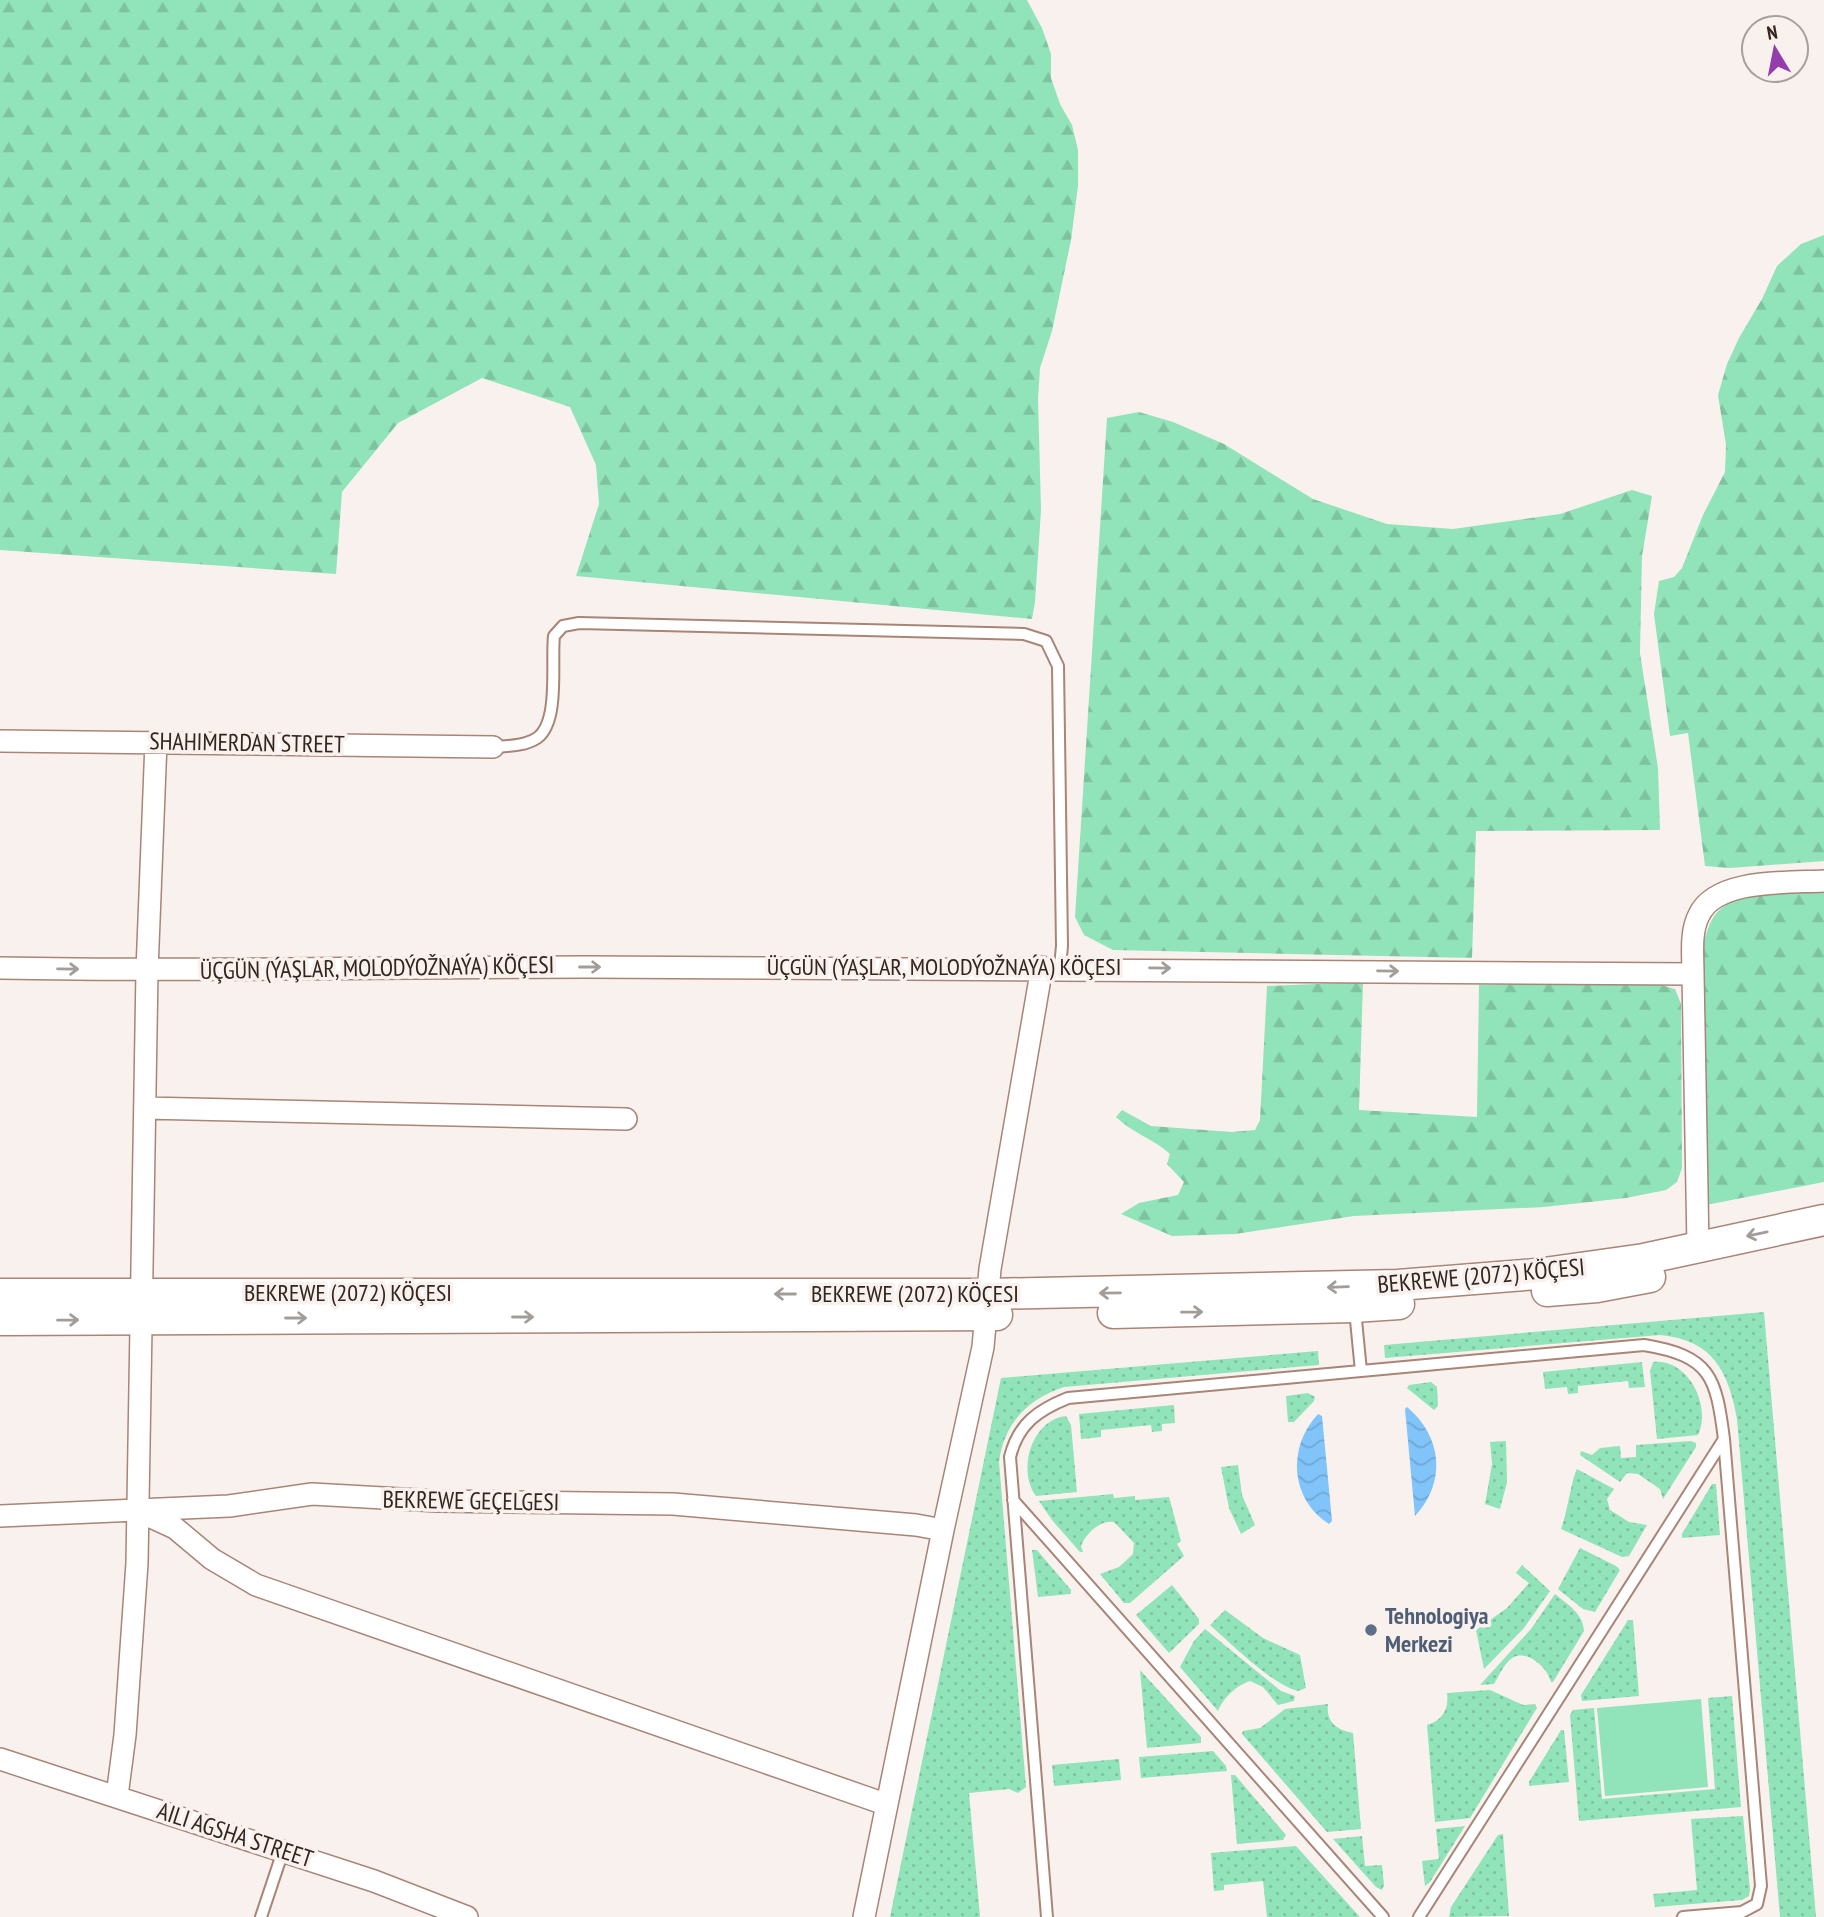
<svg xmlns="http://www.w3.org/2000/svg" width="1824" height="1917" viewBox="0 0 1824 1917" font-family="'PT Sans Narrow',sans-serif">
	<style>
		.grass { fill: url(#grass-dots) }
		.forest { fill: url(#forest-firs) }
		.garden { fill: #91e3b9 }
		.water { fill: url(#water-waves) }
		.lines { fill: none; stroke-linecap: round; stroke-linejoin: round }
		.service-casing { stroke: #a88577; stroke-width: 14 }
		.minor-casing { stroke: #a88577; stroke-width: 24 }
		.secondary-casing { stroke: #a88577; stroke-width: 33 }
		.service { stroke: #fff; stroke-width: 10 }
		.minor { stroke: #fff; stroke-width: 21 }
		.secondary { stroke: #fff; stroke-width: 30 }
		.oneway { stroke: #a39d9a }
		.service-dot { fill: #5c6f8a; stroke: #f9f1ee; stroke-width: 2.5 }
		.labels { text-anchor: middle; stroke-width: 7; stroke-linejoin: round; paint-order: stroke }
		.street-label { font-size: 24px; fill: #33251f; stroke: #f9f1ee }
		.service-label { font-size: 24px; font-weight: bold; fill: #4e5e75; stroke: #f9f1ee; text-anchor: start }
	</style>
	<defs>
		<pattern id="grass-dots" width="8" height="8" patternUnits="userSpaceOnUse" patternTransform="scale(1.75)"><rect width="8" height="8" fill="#91e3b9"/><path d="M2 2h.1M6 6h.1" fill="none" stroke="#7ec39f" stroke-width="1.8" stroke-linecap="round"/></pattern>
		<pattern id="forest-firs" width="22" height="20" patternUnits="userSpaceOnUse" patternTransform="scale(1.75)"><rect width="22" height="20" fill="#91e3b9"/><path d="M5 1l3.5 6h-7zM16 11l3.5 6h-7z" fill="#7ec39f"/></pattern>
		<pattern id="water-waves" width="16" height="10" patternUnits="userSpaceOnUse" patternTransform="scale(1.75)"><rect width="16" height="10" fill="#80c4f9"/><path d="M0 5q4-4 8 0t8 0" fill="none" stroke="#6fa8d5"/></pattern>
	</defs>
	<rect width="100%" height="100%" fill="#f9f1ee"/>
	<path class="grass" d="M1764 1312 1816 1917H1780L1737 1419C1728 1371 1713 1340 1660 1335L1385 1358 1384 1345Z
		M1318 1351 1319 1365 1064 1387C1027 1399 1004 1424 999 1462L1026 1787 1018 1793 1009 1789 969 1793 980 1917H890L1001 1378Z
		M1642 1362 1645 1387 1629 1388 1628 1381 1578 1386V1393L1568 1394 1567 1387 1545 1389 1543 1372Z
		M1653 1362C1688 1358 1712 1406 1698 1435L1657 1439 1650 1371Z
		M1431 1382 1437 1387 1438 1406 1434 1410 1407 1388 1409 1385Z
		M1308 1393 1315 1397 1314 1401 1294 1422H1288L1286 1396Z
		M1174 1405 1175 1423 1162 1424V1431L1152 1432 1151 1425 1101 1430V1437L1081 1439 1079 1414Z
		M1066 1416 1071 1425 1077 1492 1036 1496C1017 1471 1031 1420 1066 1416Z
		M1506 1441 1507 1482 1500 1509 1485 1504 1492 1464 1490 1442Z
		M1691 1441 1696 1443V1447L1663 1499 1660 1489 1638 1474 1627 1473 1620 1482 1580 1455 1581 1451 1592 1455 1600 1448 1620 1446 1621 1458 1636 1457V1445Z
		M1238 1465 1242 1495 1255 1525 1241 1534 1229 1508 1221 1467Z
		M1577 1469 1614 1489 1607 1499 1610 1510 1629 1522 1647 1525 1629 1556 1622 1557 1561 1529C1567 1514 1572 1477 1577 1469Z
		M1712 1484H1716L1720 1535 1682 1538V1534Z
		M1113 1494 1114 1498 1135 1496V1500L1169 1497 1181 1541 1177 1544 1184 1556 1130 1603H1124L1100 1574 1119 1567 1133 1554 1134 1543 1114 1522C1100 1520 1086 1533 1081 1546L1083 1552H1080L1052 1520 1039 1501Z
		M1580 1548 1616 1566 1620 1570 1595 1612 1583 1609 1558 1589Z
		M1032 1550H1037L1071 1590V1594L1038 1597Z
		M1522 1565 1550 1591 1524 1628 1484 1669 1476 1630 1507 1608 1529 1583 1516 1573Z
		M1172 1585 1199 1619V1624L1169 1653 1136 1615Z
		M1555 1594C1568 1605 1583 1613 1584 1631L1553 1682H1551C1548 1669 1529 1650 1514 1657 1505 1661 1499 1676 1494 1684L1480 1685 1531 1629Z
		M1225 1610 1263 1638 1300 1655 1306 1688 1298 1691C1274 1686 1229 1642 1210 1625Z
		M1628 1620H1633L1639 1696 1582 1701 1581 1695Z
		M1205 1629 1281 1691 1295 1696 1294 1701 1278 1705 1263 1687 1250 1681C1237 1685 1223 1698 1218 1711L1180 1667 1194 1641Z
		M1140 1670 1201 1737V1743L1147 1748Z
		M1490 1690 1523 1705 1535 1704 1537 1708 1470 1818 1435 1822 1427 1725C1443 1720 1449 1709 1447 1693Z
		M1732 1696 1741 1807 1579 1821 1570 1715 1573 1710 1594 1708 1602 1799 1715 1789 1708 1698Z
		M1328 1704C1326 1722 1336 1730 1353 1733L1361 1829 1327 1832 1242 1734 1243 1731 1260 1728 1285 1709Z
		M1561 1730H1564L1569 1782 1529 1786V1782Z
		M1213 1751 1226 1766 1227 1771 1141 1778 1139 1757Z
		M1119 1759 1121 1780 1054 1786 1052 1765Z
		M1231 1775H1235L1286 1835 1283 1840 1237 1844Z
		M1743 1816 1750 1890 1749 1896 1742 1900 1655 1907 1653 1894 1697 1890 1691 1819Z
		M1465 1826 1430 1882 1425 1886 1422 1861 1439 1859 1436 1829Z
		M1503 1834 1509 1916 1449 1917 1451 1907 1498 1835Z
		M1362 1836 1365 1866 1382 1865 1384 1885 1382 1890 1376 1887 1333 1839Z
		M1296 1846 1359 1916V1917H1267L1263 1881 1224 1885V1890L1214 1891 1211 1853Z"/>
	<path class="forest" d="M0 0H1027L1042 28 1051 54V78L1060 104 1072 125 1078 150V186L1071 240 1052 331 1040 368 1038 399 1041 510 1035 602 1032 619 576 576 599 504 596 465 570 407 482 378 398 423 342 492 336 574 0 550Z
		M1824 235V861L1730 868 1705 866 1688 733 1670 736 1654 614 1659 581 1674 577 1682 568 1703 515 1725 472 1726 445 1718 395 1727 364 1739 338 1762 299 1777 266 1801 244Z
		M1139 412 1173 422 1224 444 1313 499 1387 524 1453 529 1560 514 1632 490 1652 496 1642 556 1640 653 1658 768 1660 830 1476 831 1472 958 1113 950 1084 935 1075 917 1107 418Z
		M1824 889V1182L1706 1205 1703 945C1707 932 1710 916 1723 907 1746 890 1796 891 1824 889Z
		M1363 982 1359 1110 1477 1117 1479 985 1654 983 1675 989 1681 1004 1682 1168 1677 1182 1666 1190 1626 1198 1544 1207 1354 1216 1235 1234 1172 1236 1121 1214 1139 1203 1178 1195 1184 1182 1167 1164 1170 1154C1152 1138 1134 1134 1116 1117L1122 1110 1151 1126 1232 1132 1255 1130 1260 1120 1267 986Z"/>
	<path class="garden" d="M1701 1699 1708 1787 1605 1796 1597 1708Z"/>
	<path class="water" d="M1407 1407C1442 1436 1447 1482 1415 1516L1405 1409Z
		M1318 1414 1322 1416 1332 1521 1329 1524C1290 1499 1287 1447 1318 1414Z"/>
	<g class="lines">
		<defs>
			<path id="service" d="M493 747C508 746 525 746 537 738 560 722 551 662 554 636L563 626 579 623 1024 634 1046 641 1058 666 1062 946 1060 967
				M1355 1310 1361 1371 1644 1345C1711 1356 1716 1377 1724 1439L1761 1886 1757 1904 1742 1912 1683 1917
				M1013 1500 1383 1917
				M261 1917 283 1851
				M1047 1917 1010 1457C1018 1424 1038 1410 1068 1398L1361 1371
				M1419 1917 1724 1439"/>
			<path id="minor" d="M0 741 493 747
				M0 968C196 972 391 967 587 967 955 967 1324 970 1693 974 1693 955 1690 932 1699 915 1716 878 1789 883 1824 881
				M1693 974 1698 1247
				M145 1108 626 1119
				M138 1511 175 1528 212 1559 256 1585 885 1804
				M0 1516 229 1506 312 1494 437 1501 673 1504 916 1525 943 1530
				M0 1759 374 1881 467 1917
				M117 1796 125 1735 137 1563 147 971 156 742
				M864 1917 943 1530 983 1347 990 1269 1042 967"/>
			<path id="secondary" d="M1547 1291 1597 1287 1650 1277
				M0 1294H988L1398 1285 1537 1274 1644 1259 1824 1220
				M1113 1313 1354 1307 1399 1304
				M0 1320 997 1315"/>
		</defs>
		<use href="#service" class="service-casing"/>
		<use href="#minor" class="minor-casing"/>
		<use href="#secondary" class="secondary-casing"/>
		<use href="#service" class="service"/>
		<use href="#minor" class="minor"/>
		<use href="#secondary" class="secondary"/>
	</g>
	<defs><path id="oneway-shaft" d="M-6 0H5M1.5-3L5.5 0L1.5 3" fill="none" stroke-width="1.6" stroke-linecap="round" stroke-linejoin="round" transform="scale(1.75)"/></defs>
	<g class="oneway">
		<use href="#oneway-shaft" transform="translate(590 967)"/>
		<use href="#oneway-shaft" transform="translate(1160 968) rotate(1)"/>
		<use href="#oneway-shaft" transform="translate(68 969) rotate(1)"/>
		<use href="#oneway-shaft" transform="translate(1388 971) rotate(1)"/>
		<use href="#oneway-shaft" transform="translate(1757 1234) rotate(168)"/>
		<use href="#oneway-shaft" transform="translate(1338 1287) rotate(178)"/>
		<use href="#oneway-shaft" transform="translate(1110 1293) rotate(179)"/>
		<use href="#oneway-shaft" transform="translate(785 1294) rotate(-180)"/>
		<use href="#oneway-shaft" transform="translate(1192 1312) rotate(-1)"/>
		<use href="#oneway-shaft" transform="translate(523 1317)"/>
		<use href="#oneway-shaft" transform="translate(296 1318)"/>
		<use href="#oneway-shaft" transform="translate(68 1320) rotate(-1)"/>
	</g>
	<circle class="service-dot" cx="1371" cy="1630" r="7"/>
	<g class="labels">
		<g class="street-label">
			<text transform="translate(247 743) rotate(1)" y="8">SHAHIMERDAN STREET</text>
			<text x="944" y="975">ÜÇGÜN (ÝAŞLAR, MOLODÝOŽNAÝA) KÖÇESI</text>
			<text transform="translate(377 968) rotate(-1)" y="8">ÜÇGÜN (ÝAŞLAR, MOLODÝOŽNAÝA) KÖÇESI</text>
			<text transform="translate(1481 1276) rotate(-5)" y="8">BEKREWE (2072) KÖÇESI</text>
			<text x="348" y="1301">BEKREWE (2072) KÖÇESI</text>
			<text x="915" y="1302">BEKREWE (2072) KÖÇESI</text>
			<text transform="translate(471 1501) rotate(1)" y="8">BEKREWE GEÇELGESI</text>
			<text transform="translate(235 1835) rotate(18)" y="8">AILI AGSHA STREET</text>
		</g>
		<g class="service-label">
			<text x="1385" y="1624">Tehnologiya<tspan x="1385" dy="28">Merkezi</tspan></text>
		</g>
	</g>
	<g transform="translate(1775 49) rotate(350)"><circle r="33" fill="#f9f1ee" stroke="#aa9f9b" stroke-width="2"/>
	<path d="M0-5L12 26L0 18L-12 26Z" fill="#933eac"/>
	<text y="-10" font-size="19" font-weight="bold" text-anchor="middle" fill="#33251f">N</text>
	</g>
</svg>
